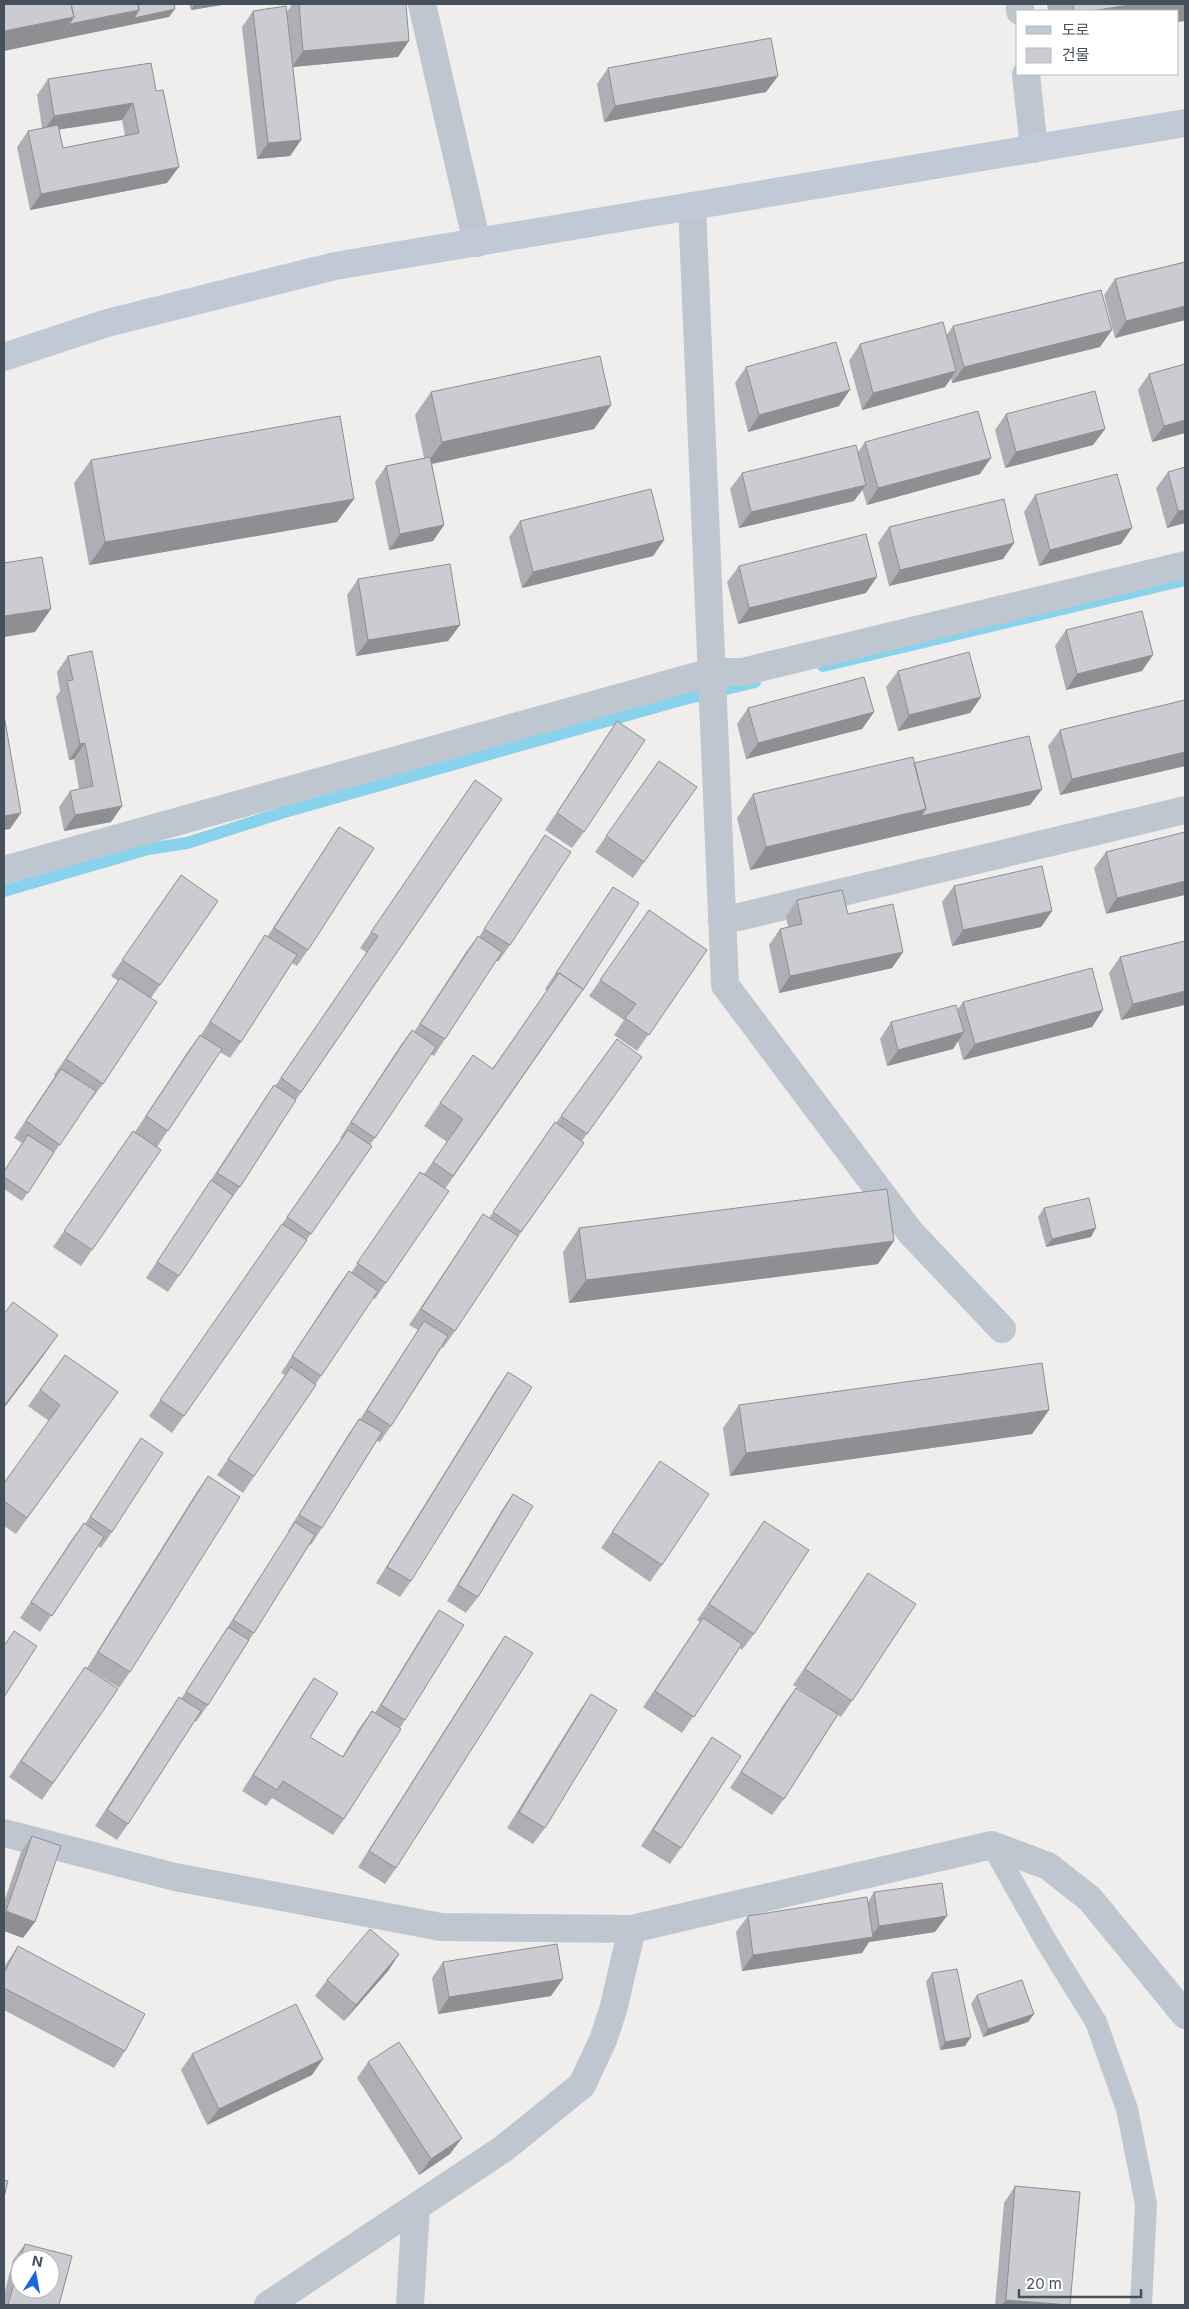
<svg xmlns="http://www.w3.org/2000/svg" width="1189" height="2309" viewBox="0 0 1189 2309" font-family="Inter,'Noto Sans KR',sans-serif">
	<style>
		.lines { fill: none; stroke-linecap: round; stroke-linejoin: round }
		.stream { stroke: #88d3eb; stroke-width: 12 }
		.service { stroke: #bec7d0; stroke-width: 22 }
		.minor { stroke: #bec7d0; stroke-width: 28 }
		.secondary { stroke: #c0cad7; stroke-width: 28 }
		.wall { fill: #aeafb5; fill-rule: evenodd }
		.shaded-wall { fill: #8d8f93 }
		.building { fill: #caccd2; stroke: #8d8f93 }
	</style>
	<rect width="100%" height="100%" fill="#f0eeed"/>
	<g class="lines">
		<path class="stream" d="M823 666 1185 580
			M4 891 148 849 187 843 281 813 681 700 755 682"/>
		<path class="service" d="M992 1845 1046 1941 1096 2022 1127 2109 1146 2204 1141 2305"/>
		<path class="minor" d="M422 4 477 243
			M1020 4V11
			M1026 74 1034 149
			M692 206 725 985 911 1233 1002 1329
			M4 870 711 672H742L1185 565
			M722 921 1185 810
			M4 1833 175 1877 441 1927 632 1929 992 1845 1048 1866 1090 1899 1185 2015
			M268 2305 503 2149 582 2085 603 2040 613 2010 632 1929
			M410 2305 416 2207"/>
		<path class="secondary" d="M4 357 107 323 335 266 1185 123"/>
	</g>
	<path class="wall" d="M189 4H228L191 10Z
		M292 4H406L398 57 293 67 301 140 290 156 257 159 242 27 253 11 287 12Z
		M1047 4H1185L1178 11H1048Z
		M151 63 167 183 30 210 17 147 28 131 42 128 37 95 48 79ZM122 120 125 136 63 148 59 129Z
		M608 68 778 76 766 92 604 122 597 84Z
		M1185 262V320L1115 338 1104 295 1115 279Z
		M953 326 1100 347 952 383 951 378 945 387 862 410 849 361 860 344 946 336Z
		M1185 364V433L1152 442 1138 390 1149 374Z
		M746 367 839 406 748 432 735 383Z
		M431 392 611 405 594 429 432 464 444 525 433 541 389 550 375 482 386 466 424 458 415 415Z
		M1006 414 1105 429 1093 445 1005 468 995 430Z
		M865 442 980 474 867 505 862 489 854 501 739 528 730 489 742 473 858 452Z
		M91 460 354 499 337 522 89 565 74 483Z
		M1168 472 1185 523 1167 528 1156 488Z
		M1035 495 1121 544 1039 566 1024 512Z
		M520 521 664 540 653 556 522 588 509 537Z
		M889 527 1014 543 1003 559 889 586 878 543Z
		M739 566 866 593 738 624 727 582Z
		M358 579 460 625 448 641 356 656 347 595Z
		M1066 630 1142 671 1066 690 1055 646Z
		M68 656 122 806 111 822 64 831 59 807 70 791 79 789 74 759 69 760 56 697 60 691 57 672Z
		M898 671 981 697 970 713 898 731 886 687Z
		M1185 700V766L1060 795 1048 746 1060 730Z
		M748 708 874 712 862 729 746 759 737 724Z
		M617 721 584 832 572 848 545 830Z
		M659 761 697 787 633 878 595 852Z
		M914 763 1042 789 1030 805 750 870 737 818 753 794Z
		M475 780 502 799 296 1100 240 1187 228 1203 168 1292 146 1278 211 1180 263 1101 274 1085 275 1086 367 953 360 948Z
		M339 827 308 950 297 966 292 963 241 1042 230 1058 220 1052 157 1147 161 1150 81 1266 53 1247 133 1131 135 1132 188 1051 200 1035H201L254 952 265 935 267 937Z
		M1185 832 1106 914 1094 868 1106 852Z
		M545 835 510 945 498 962 496 960 434 1056 431 1054 370 1145 372 1146 172 1433 149 1416 341 1139 340 1138 400 1046 412 1030 414 1032 466 952 478 936 479 937Z
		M181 875 218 901 151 998 103 1084 91 1100 90 1099 22 1201 4 1189V1171L22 1143 14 1138 55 1076 54 1075 118 981 111 976Z
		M954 886 1052 911 1041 927 952 946 942 902Z
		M613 887 583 990 445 1189 449 1191 375 1299 373 1298 243 1493 217 1475 285 1375 281 1373 337 1287 349 1271 351 1273 420 1172 424 1174 447 1142 424 1126 473 1055 492 1069 547 991 545 989Z
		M797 900 848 914 903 952 892 968 779 993 769 945 780 929 788 927 786 916Z
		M649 910 707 950 637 1051 614 1035 624 1020 589 996Z
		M1185 941 1121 1020 1109 973 1120 957Z
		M963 1002 1103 1010 1092 1027 963 1060 958 1041 953 1049 887 1066 880 1039 891 1022 957 1010Z
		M617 1039 642 1057 582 1141 584 1143 510 1248 455 1331 443 1348 442 1347 391 1426 380 1442 377 1441 322 1528 311 1545 310 1544 208 1705 196 1722 195 1721 128 1824 117 1840 95 1826 168 1713 179 1697 181 1699 289 1532 288 1531 348 1435 359 1419H360L418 1330 409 1325 483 1214 489 1218 555 1122 556 1123Z
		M1044 1208 1091 1237 1046 1247 1038 1217Z
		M579 1228 878 1264 569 1303 563 1252Z
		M65 1355 118 1392 16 1534 4 1526V1483L49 1421 28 1406Z
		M508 1372 411 1581 400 1597 376 1583 497 1388Z
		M739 1405 1049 1410 1032 1434 730 1476 723 1428Z
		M141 1438 112 1532 101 1548 98 1546 40 1632 20 1618 72 1539 84 1523 85 1524Z
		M660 1461 662 1565 650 1582 601 1548Z
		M208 1476 130 1672 119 1688 87 1668 196 1493Z
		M513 1494 478 1597 466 1613 447 1601 502 1510Z
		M764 1521 754 1634 742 1650 740 1648 682 1733 643 1707 700 1622 697 1620Z
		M868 1573 852 1701 841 1717 838 1715 784 1799 772 1815 730 1788 784 1704 796 1688 810 1696 793 1685Z
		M439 1610 405 1720 344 1819 333 1835 272 1798 266 1806 242 1791 303 1694 314 1678 310 1737 342 1757 360 1727 372 1711 375 1713 428 1626Z
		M505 1636 396 1868 385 1884 358 1867 494 1652Z
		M85 1667 118 1689 42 1800 9 1777Z
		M591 1694 545 1828 533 1844 507 1828 580 1710Z
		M712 1737 681 1848 670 1864 641 1846 701 1753Z
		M32 1836 23 1938 4 1931V1902L21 1852Z
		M874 1892 935 1932 869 1942 862 1953 742 1971 736 1932 748 1916 868 1902Z
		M18 1946 125 2051 114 2068 4 2010V1967Z
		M399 1954 388 1971 344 2021 315 1996 327 1980Z
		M443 1962 551 1996 438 2014 432 1978Z
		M932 1973 965 2046 940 2050 926 1982Z
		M977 1995 1034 2014 1028 2022 983 2037 971 2004Z
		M192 2054 312 2075 207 2125 181 2070Z
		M368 2062 450 2154 419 2175 357 2078Z
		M1015 2186 1070 2305H995L1004 2203Z
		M25 2244 72 2256 59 2305H4V2295L13 2260ZM20 2259H50V2289H20Z"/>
	<path class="shaded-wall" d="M195 4H228L191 10Z
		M1135 4H1185V21L1178 22V11H1091Z
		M175 9 169 17 57 40 69 24 139 10Z
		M74 17 57 40 4 51V31Z
		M409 41 398 57 292 67 303 51Z
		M778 76 766 92 604 122 615 106Z
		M133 103 122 120 43 132 54 116Z
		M301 140 290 156 257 159 268 143Z
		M179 167 167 183 30 210 41 194Z
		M1185 306V320L1115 338 1126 321Z
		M1112 330 1100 347 952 383 964 367Z
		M956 371 945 387 862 410 873 393Z
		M850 390 839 406 748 432 759 415Z
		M611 405 594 429 426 465 442 442Z
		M1185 420V433L1152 442 1164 426Z
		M1105 429 1093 445 1005 468 1016 452Z
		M991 458 980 474 867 505 878 488Z
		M866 485 854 501 739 528 751 512Z
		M354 499 337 522 89 565 105 542Z
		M1185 510V523L1167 528 1178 511Z
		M444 525 433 541 389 550 400 534Z
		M1132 528 1121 544 1039 566 1050 550Z
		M664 540 653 556 522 588 533 572Z
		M1014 543 1003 559 889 586 900 570Z
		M877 577 866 593 738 624 749 608Z
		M51 609 35 632 4 637V616Z
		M460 625 448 641 356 656 368 640Z
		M1153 655 1142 671 1066 690 1077 674Z
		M981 697 970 713 898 731 909 715Z
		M874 712 862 729 746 759 758 743Z
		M85 743 74 759 69 760 80 744Z
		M1185 752V766L1060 795 1072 779Z
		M1042 789 1030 805 750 870 766 847 926 809Z
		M122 806 111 822 64 831 75 815Z
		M21 813 10 829 4 830V816Z
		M1185 881V895L1106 914 1117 898Z
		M1052 911 1041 927 952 946 963 930Z
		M903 952 892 968 779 993 790 976Z
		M1185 991V1005L1121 1020 1133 1004Z
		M1103 1010 1092 1027 963 1060 975 1044Z
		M964 1032 953 1049 887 1066 898 1050Z
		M1096 1228 1091 1237 1046 1247 1052 1239Z
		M894 1241 878 1264 569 1303 586 1280Z
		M58 1335 41 1359 4 1408V1406Z
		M1049 1410 1032 1434 730 1476 746 1453Z
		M6 1911 35 1922 23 1938 4 1931V1915Z
		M947 1916 935 1932 869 1942 862 1953 742 1971 753 1955 871 1937 879 1926Z
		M399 1954 388 1971 344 2021 356 2005Z
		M563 1979 551 1996 438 2014 449 1997Z
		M1034 2014 1028 2022 983 2037 988 2029Z
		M971 2037 965 2046 940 2050 945 2042Z
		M323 2059 312 2075 207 2125 219 2109Z
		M462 2138 450 2154 419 2175 431 2159Z
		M1006 2300 1065 2305H1002Z"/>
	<path class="building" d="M4 4H71L74 17 4 31Z
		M71 4H138L139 10 69 24 74 17Z
		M138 4H174L175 9 134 18 139 10Z
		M299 4H406L409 41 303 51Z
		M1073 4H1135L1091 11H1074Z
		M286 6 301 140 268 143 253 11Z
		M771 38 778 76 615 106 608 68Z
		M151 63 156 91 163 90 179 167 41 194 28 131 58 125 63 148 139 133 133 103 54 116 48 79Z
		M1185 262V306L1126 321 1115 279Z
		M1101 290 1112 330 964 367 953 326Z
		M943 322 956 371 873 393 860 344Z
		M836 342 850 390 759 415 746 367Z
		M600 356 611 405 442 442 431 392Z
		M1185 364V420L1164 426 1149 374Z
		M1095 391 1105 429 1016 452 1006 414Z
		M978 411 991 458 878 488 865 442Z
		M340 416 354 499 105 542 91 460Z
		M856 445 866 485 751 512 742 473Z
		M430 457 444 525 400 534 386 466Z
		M1185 467V510L1178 511 1168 472Z
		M1117 474 1132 528 1050 550 1035 495Z
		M651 489 664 540 533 572 520 521Z
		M1004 499 1014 543 900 570 889 527Z
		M866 534 877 577 749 608 739 566Z
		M42 557 51 609 4 616V563Z
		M450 564 460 625 368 640 358 579Z
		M1142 611 1153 655 1077 674 1066 630Z
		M92 651 122 806 75 815 70 791 93 786 85 743 80 744 67 681 73 680 68 656Z
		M969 652 981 697 909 715 898 671Z
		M864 677 874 712 758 743 748 708Z
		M1185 700V752L1072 779 1060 730Z
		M4 715 21 813 4 816Z
		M617 721 645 740 584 832 557 813Z
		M1029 736 1042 789 921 816 926 809 914 763Z
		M913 757 926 809 766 847 753 794Z
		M659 761 697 787 644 862 606 836Z
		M475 780 502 799 301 1092 281 1078 378 936 371 932Z
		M339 827 374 848 308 950 274 928Z
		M1185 832V881L1117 898 1106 852Z
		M545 835 571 852 510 945 484 929Z
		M1042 866 1052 911 963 930 954 886Z
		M181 875 218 901 160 985 122 960Z
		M613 887 639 903 583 990V989L559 973 558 974 556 973Z
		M842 890 848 914 893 904 903 952 790 976 780 929 802 924 797 900Z
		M649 910 707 950 649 1035 625 1018 636 1004 600 980Z
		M265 935 297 955 241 1042 210 1022Z
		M478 936 502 952 445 1039 420 1024Z
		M1185 941V991L1133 1004 1120 957Z
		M1092 968 1103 1010 975 1044 963 1002Z
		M559 973 583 989 453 1176 433 1162 463 1119 440 1103 473 1055 493 1069Z
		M120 978 157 1002 103 1084 66 1059Z
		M956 1005 964 1032 898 1050 891 1022Z
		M412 1030 436 1047 375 1138 351 1122Z
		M200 1035 222 1049 168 1131 146 1116Z
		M617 1039 642 1057 587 1134 561 1116Z
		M61 1069 96 1091 60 1145 26 1121Z
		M274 1085 296 1100 240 1187 217 1173Z
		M555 1122 584 1143 521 1232 493 1212Z
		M348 1130 372 1146 311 1234 287 1217Z
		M133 1131 161 1150 92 1250 64 1231Z
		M28 1135 54 1152 28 1193 4 1177V1171Z
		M420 1172 449 1191 386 1283 357 1263Z
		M211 1180 233 1195 179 1276 157 1262Z
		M887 1189 894 1241 586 1280 579 1228Z
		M1089 1198 1096 1228 1052 1239 1044 1208Z
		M483 1214 518 1236 455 1331 421 1309Z
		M282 1224 307 1240 184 1416 160 1400Z
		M349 1271 378 1291 321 1376 292 1356Z
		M13 1302 58 1335 4 1406V1314Z
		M424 1321 448 1336 391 1426 367 1410Z
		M65 1355 118 1392 27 1518 4 1501V1483L60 1405 40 1390Z
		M1042 1363 1049 1410 746 1453 739 1405Z
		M291 1367 316 1385 254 1476 228 1459Z
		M508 1372 532 1387 411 1581 387 1567Z
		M359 1419 382 1432 322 1528 299 1515Z
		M141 1438 163 1453 112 1532 90 1517Z
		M660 1461 709 1494 662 1565 612 1532Z
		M208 1476 240 1497 130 1672 98 1652Z
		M513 1494 533 1506 478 1597 458 1585Z
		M764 1521 809 1550 754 1634 709 1604Z
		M295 1522 315 1535 254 1633 233 1620Z
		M84 1523 104 1537 52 1616 31 1602Z
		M868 1573 916 1604 852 1701 805 1669Z
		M439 1610 464 1625 405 1720 381 1705Z
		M703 1618 742 1644 694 1717 655 1691Z
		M228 1627 249 1640 208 1705 186 1692Z
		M14 1631 37 1646 4 1697V1646Z
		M505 1636 533 1653 396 1868 369 1851Z
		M85 1667 118 1689 53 1783 21 1761Z
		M314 1678 338 1693 310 1737 343 1757 372 1711 401 1729 344 1819 283 1781 277 1790 253 1775Z
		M796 1688 838 1714 784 1799 741 1772Z
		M591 1694 617 1710 545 1828 519 1812Z
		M179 1697 201 1711 128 1824 107 1810Z
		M712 1737 741 1756 681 1848 653 1830Z
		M32 1836 61 1846 35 1922 6 1911Z
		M942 1883 947 1916 879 1926 874 1892Z
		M867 1897 873 1937 753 1955 748 1916Z
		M370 1929 399 1954 356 2005 327 1980Z
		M557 1944 563 1979 449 1997 443 1962Z
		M18 1946 145 2014 125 2051 4 1988V1973Z
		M957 1969 971 2037 945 2042 932 1973Z
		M1022 1980 1034 2014 988 2029 977 1995Z
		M296 2004 323 2059 219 2109 192 2054Z
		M399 2042 462 2138 431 2159 368 2062Z
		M4 2180 8 2181 4 2197Z
		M1015 2186 1080 2192 1070 2305 1006 2300Z
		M25 2244 72 2256 59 2305H8L20 2261V2289H50V2259H20Z"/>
	<rect width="1189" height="2309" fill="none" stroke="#46505b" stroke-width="10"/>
	<rect x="1016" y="10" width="162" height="65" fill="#ffffff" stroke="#b5b9bd"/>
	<rect x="1026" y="26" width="25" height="8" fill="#c0cad7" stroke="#b5b9bd"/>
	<text x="1062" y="35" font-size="15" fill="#46505b">도로</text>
	<rect x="1026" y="48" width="25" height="15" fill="#caccd2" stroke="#b5b9bd"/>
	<text x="1062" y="60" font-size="15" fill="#46505b">건물</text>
	<g transform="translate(35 2274) rotate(11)"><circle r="24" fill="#ffffff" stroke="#b5b9bd"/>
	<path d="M0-4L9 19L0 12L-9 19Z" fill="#1967df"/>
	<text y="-8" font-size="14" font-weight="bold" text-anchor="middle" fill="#46505b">N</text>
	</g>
	<path d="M1019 2289v8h122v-8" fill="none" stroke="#46505b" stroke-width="2.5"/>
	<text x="1026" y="2289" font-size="15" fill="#46505b" stroke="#ffffff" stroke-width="4" paint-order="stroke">20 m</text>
</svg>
